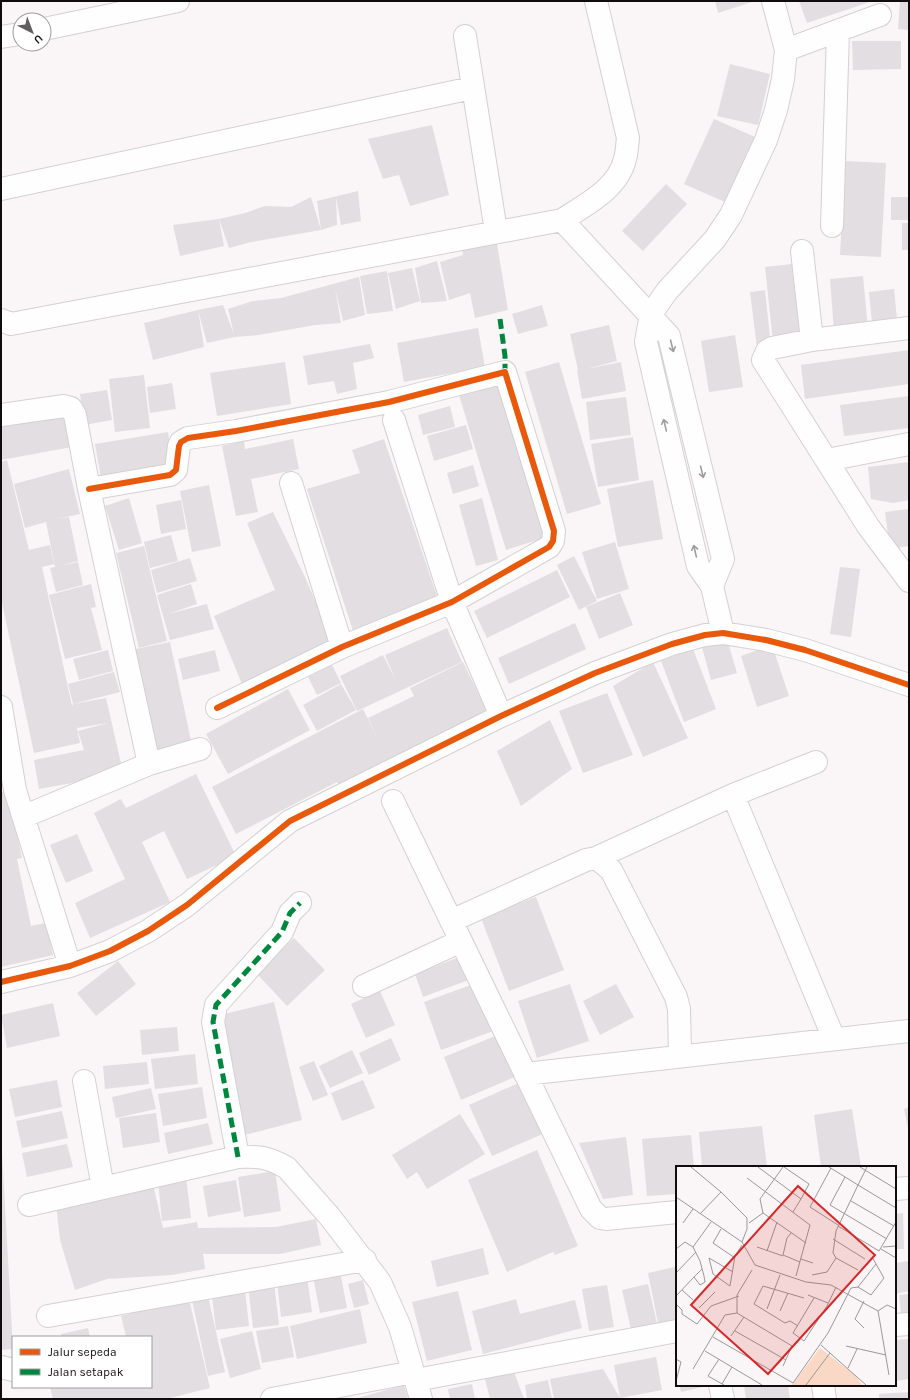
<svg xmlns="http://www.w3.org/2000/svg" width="910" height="1400" viewBox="0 0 910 1400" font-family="Karla,sans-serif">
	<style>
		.building { fill: #e3dee1 }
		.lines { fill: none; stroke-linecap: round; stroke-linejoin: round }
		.minor-casing { stroke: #d5d0d1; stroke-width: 24 }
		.minor { stroke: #fefefe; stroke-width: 22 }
		.quiet { stroke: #00873e; stroke-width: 5; stroke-dasharray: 10 5; stroke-linecap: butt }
		.cycleway-casing { stroke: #fff; stroke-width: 8 }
		.cycleway { stroke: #e8590c; stroke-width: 6 }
		.oneway { stroke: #9f9d9d }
		.inset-road { fill: none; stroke: #9c9798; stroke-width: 1 }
		.view { fill: #d62828; fill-opacity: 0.15; stroke: #d62828; stroke-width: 2 }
		.inset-edge { fill: none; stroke: #100b0c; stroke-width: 2 }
	</style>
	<rect width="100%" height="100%" fill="#faf5f6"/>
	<path class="building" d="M715 1H755L718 13Z
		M799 1H873L807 23Z
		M900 1H909V30L898 29Z
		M852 41H901V69L853 70Z
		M730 64 770 74 758 125 717 116Z
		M714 119 755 137 725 202 684 184Z
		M432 125 449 195 410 206 399 175 383 179 368 139Z
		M845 161 886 163 881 257 840 255Z
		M666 184 687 204 643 251 622 231Z
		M358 191 361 221 341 225 336 197 337 225 321 230 251 242 229 248 219 219 245 213 265 206 291 207 311 197 321 230 317 201Z
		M891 197H909V220H891Z
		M219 219 224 246 180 256 173 225Z
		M902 223H909V250H902Z
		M497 244 508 310 475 318 470 293 449 300 440 262 463 255 462 249Z
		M437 261 447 301 421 303 415 268Z
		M792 264 801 339 773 342 765 267Z
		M412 268 420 301 396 309 388 273Z
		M387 271 393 311 367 314 360 276Z
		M863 276 868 329 834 332 830 279Z
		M359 277 365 315 343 321 335 288 341 323 315 325 259 335 235 337 207 343 198 310 223 305 234 334 228 309 253 301 281 298Z
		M894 289 897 319 872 322 869 292Z
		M765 290 771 347 757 348 750 292Z
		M542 305 548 326 518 334 512 314Z
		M198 310 204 347 153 360 144 323Z
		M609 325 617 361 586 369 621 362 626 391 582 399 577 370H578L570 334Z
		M478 328 485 367 404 382 397 343Z
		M735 335 743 387 709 392 701 341Z
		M370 344 374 358 353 363 357 389 337 394 334 381 308 385 303 356Z
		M909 350V384L805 399 801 365Z
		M285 362 291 404 217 416 210 373Z
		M559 362 601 504 567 514 525 372Z
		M144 375 150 428 115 432 109 379Z
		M172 383 176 409 150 413 147 387Z
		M497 383 544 538 506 550 459 395Z
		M107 390 112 420 84 425 80 394Z
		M909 396V428L844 436 840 405Z
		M626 397 631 435 590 440 586 402Z
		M450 406 455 427 423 435 418 415Z
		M66 415 72 447 1 460V427Z
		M466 425 473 449 434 461 427 436Z
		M168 432 173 465 101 478 95 444Z
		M633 437 639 480 598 487 591 444Z
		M293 439 299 469 251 479 258 512 236 516 222 446 244 441 245 449Z
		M384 439 440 605 354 634 307 489 360 473 352 450Z
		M7 460 29 550 50 545 54 564 42 567 72 706 73 704 106 698 123 772 83 781 39 789 34 760 84 750 78 731 108 723 77 728 80 743 34 753 1 598V462Z
		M909 462V500L893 503 871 499 868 467Z
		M473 465 479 486 453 494 447 473Z
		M69 469 80 514 57 519 69 517 78 561 59 566 78 562 83 585 56 592 50 568 55 567 46 522 25 528 14 484Z
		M653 480 663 539 618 547 607 489Z
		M209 485 221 546 192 552 180 491Z
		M129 498 142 543 119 550 105 506Z
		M482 498 498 560 476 566 459 505Z
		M181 500 186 529 161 534 156 505Z
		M909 509V546L890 549 885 512Z
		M273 512 305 577 334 645 242 684 214 616 275 590 247 523Z
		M171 535 178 561 150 568 144 542Z
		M615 542 629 589 597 599 582 552Z
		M144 546 167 641 139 648 116 553Z
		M574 556 597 601 579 610 557 565Z
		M190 558 197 581 157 593 151 570Z
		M840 567 860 569 851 637 830 634Z
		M557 570 570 597 487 638 474 611Z
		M91 584 96 607 91 608 102 650 65 659 49 595Z
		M191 584 197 604 168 614 207 604 214 629 170 640 157 595Z
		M620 593 633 625 599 639 586 607Z
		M575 623 586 649 509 684 498 658Z
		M447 628 462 662 357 711 340 676 383 655 396 681 385 655Z
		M727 639 737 673 711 680 702 647Z
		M170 642 193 750 155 758 126 651Z
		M772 645 789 696 757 707 741 656Z
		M693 649 716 709 684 722 661 661Z
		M108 650 113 671 79 680 73 659Z
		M215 650 220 671 183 680 178 659Z
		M463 662 491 720 343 794 337 782 236 834 212 787 363 709 380 743 368 718 414 696 410 688Z
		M653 662 688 738 643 757 613 686Z
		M332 665 341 683 317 695 308 677Z
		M114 672 120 692 73 704 68 684Z
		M341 684 356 710 317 731 303 705Z
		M288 689 310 730 228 774 206 734Z
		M607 693 633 755 583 773 559 711Z
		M550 720 572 769 521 806 497 751Z
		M196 774 236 856 187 879 164 831 142 842 170 902 90 938 75 903 125 879 94 813 121 799 126 808Z
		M8 791 22 858 17 859 31 926 46 923 53 955 1 967V792Z
		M77 834 93 871 66 883 50 845Z
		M536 897 564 970 509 991 481 918Z
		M294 938 325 970 287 1006 256 973Z
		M465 955 474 978 423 997 415 974Z
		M118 961 136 984 96 1016 77 993Z
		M479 982 496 1030 441 1050 424 1002Z
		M570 984 589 1041 537 1058 518 1001Z
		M616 984 634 1017 600 1035 583 1001Z
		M380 991 395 1025 366 1038 351 1004Z
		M274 1002 302 1120 245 1135 216 1016Z
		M53 1003 60 1036 7 1048 1 1015Z
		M177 1027 179 1051 142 1055 140 1030Z
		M500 1034 517 1076 461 1100 444 1057Z
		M391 1038 401 1060 369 1075 359 1053Z
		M352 1050 363 1073 330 1088 319 1066Z
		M195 1054 198 1084 155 1089 151 1059Z
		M314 1061 328 1095 313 1101 299 1067Z
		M147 1062 149 1084 105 1089 103 1066Z
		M57 1080 62 1107 15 1117 9 1089Z
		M363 1080 375 1108 342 1121 331 1093Z
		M523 1081 545 1133 492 1156 469 1105Z
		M202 1087 207 1118 163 1126 158 1094Z
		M151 1088 156 1109 116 1118 112 1097Z
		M909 1107V1128H908L904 1109Z
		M852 1109 861 1167H821L814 1115Z
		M62 1111 68 1138 22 1148 16 1121Z
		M156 1113 160 1142 123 1148 119 1118Z
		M460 1114 485 1154 427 1189 417 1172 407 1179 392 1155Z
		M208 1123 213 1144 168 1154 164 1133Z
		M762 1126 767 1167H702L699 1132Z
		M1 1134 13 1349 1 1350Z
		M691 1135 694 1167H677V1194L647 1196 642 1139Z
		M626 1137 633 1195 603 1199 579 1143Z
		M67 1144 73 1167 27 1177 22 1153Z
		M537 1150 578 1246 555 1255 553 1252 507 1272 468 1180Z
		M275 1171 281 1211 244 1217 238 1177Z
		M186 1178 191 1218 162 1221 158 1181Z
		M236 1180 241 1211 208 1217 203 1186Z
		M153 1184 163 1228 197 1222 198 1228 276 1227 316 1219 321 1245 280 1254H203L205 1269 172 1275 107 1279 75 1290 60 1240 56 1204Z
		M903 1213 904 1249H895V1214Z
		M483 1248 489 1274 437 1287 431 1261Z
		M909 1261V1291L895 1294V1263Z
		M675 1267 677 1279V1324L659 1328 648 1273Z
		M340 1271 347 1308 320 1313 313 1276Z
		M307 1277 312 1312 281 1317 277 1282Z
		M363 1280 369 1304 354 1308 348 1284Z
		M274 1282 279 1325 253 1328 248 1285Z
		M648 1284 659 1332 633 1338 622 1290Z
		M607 1285 614 1327 589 1331 582 1289Z
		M245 1291 249 1326 216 1330 212 1296Z
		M458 1291 472 1350 427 1361 412 1302Z
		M909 1294V1313L901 1314 899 1295Z
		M208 1296 225 1372 208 1376 192 1300Z
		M189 1299 210 1388 166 1399H53L50 1387H151V1337H126L121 1316Z
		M516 1299 520 1314 575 1300 582 1328 483 1354 472 1311Z
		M360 1309 367 1343 297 1359 290 1326Z
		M288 1326 294 1357 262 1363 256 1331Z
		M88 1328 90 1337H61V1334Z
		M252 1331 261 1369 230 1378 220 1339Z
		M909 1339V1379L896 1381 895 1340Z
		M656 1357 662 1390 620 1398 614 1365Z
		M603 1369 620 1398 554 1399 550 1379Z
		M514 1372 524 1399H490L485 1379Z
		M548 1380 552 1399H527L525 1385Z
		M472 1384 475 1399H450L448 1389Z
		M404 1385 408 1399H354Z
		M679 1385H707V1386L681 1392Z
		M744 1385H788L790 1399H746Z
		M909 1392V1399H879V1394Z"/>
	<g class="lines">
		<defs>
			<path id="minor" d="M44 29 178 1
				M465 36 496 231
				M1 37 20 34
				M786 50 880 15
				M1 189 472 88
				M562 220C585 205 618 189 625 159 627 152 627 145 628 138L596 1
				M832 226 838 31
				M802 251 812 340
				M1 320 11 324 562 220 669 336 723 559 712 586
				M909 328 812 340 772 348 767 351 763 360 868 526 909 581
				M1 415 64 406 71 408 75 415 89 489 149 764
				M394 420 452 602 501 716
				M827 460 909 444
				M291 483 342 647
				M89 489 170 475 176 470 179 446 181 442 188 438 236 431 389 402 505 372 554 531 553 541 549 547 452 602 342 647 217 708
				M723 633 712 586 698 566 646 342 651 314 667 291 715 239 731 215 766 140 776 110 783 79 786 50 773 1
				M1 707 15 790 70 966
				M733 795 834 1039
				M393 801 591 1209 600 1218 606 1219 677 1212
				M25 816 149 764 200 749
				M596 858 733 795 816 762
				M451 921 586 860 596 858 611 870 676 997 679 1009 680 1055
				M1 982 70 966 110 951 148 931 187 905 290 821 501 716 595 673 672 644 705 635 723 633 766 640 805 650 909 685
				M364 986 461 941
				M525 1074 909 1031
				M84 1081 103 1188
				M238 1157 213 1022 216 1005 282 932 290 913 300 903
				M895 1189 909 1188
				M29 1205 238 1157C258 1156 269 1157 287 1168L330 1217 380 1282 400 1327 421 1399
				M48 1316 365 1260
				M895 1325 909 1324
				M1 1367 13 1370
				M416 1380 677 1331
				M720 1385 723 1399
				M823 1385 825 1399
				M272 1399 413 1372"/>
		</defs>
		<use href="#minor" class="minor-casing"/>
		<use href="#minor" class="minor"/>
		<path class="quiet" d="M500 319 505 356V372
			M238 1157 213 1022 216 1005 282 932 290 913 300 903"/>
		<defs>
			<path id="cycleway" d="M89 489 170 475 176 470 179 446 181 442 188 438 236 431 389 402 505 372 554 531 553 541 549 547 452 602 342 647 217 708
				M1 982 70 966 110 951 148 931 187 905 290 821 501 716 595 673 672 644 705 635 723 633 766 640 805 650 909 685"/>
		</defs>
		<use href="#cycleway" class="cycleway-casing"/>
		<use href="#cycleway" class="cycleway"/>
	</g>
	<defs><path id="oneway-shaft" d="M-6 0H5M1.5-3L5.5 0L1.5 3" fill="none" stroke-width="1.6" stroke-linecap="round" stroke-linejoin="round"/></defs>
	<g class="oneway">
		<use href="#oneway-shaft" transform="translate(672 346) rotate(76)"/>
		<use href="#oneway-shaft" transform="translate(665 425) rotate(-103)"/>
		<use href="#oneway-shaft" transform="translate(702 472) rotate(76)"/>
		<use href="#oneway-shaft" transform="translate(695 551) rotate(-103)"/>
	</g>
	<g transform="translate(676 1166)">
		<rect width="220" height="220" fill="#faf5f6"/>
		<path d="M144 182 179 209 186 219H116Z" fill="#f9d8c6"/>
		<path class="inset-road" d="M15 1 45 26 71 52V63L66 76 79 99 130 116 155 119 202 145 213 209M82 1 125 33 117 46M108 1 133 18 125 33M153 1 182 19 191 1M184 1 220 23M155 2 134 41 162 59M169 11 154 39 211 73M71 12 134 59 120 110M0 31 66 76M175 35 218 60M87 47 130 77M24 48 45 26M7 57 17 43M73 57 87 47 84 33 107 1M162 60 203 85 220 56M45 63 37 77 59 92M115 67 111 72 107 89 124 96M157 73 189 93M81 81 107 90M207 81 220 80M0 83 9 76 17 81M205 83 220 92M91 85 101 56M33 92 37 108 54 120 59 90 66 79M33 92 57 106M125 93 137 97M26 103 18 111 24 119 29 116 28 110 24 95 17 81 35 56M76 104 61 129V147L116 180 107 200M182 104 160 92 157 87 160 65 182 19 220 42M0 107 20 86M136 109 151 106 160 92M182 121 200 98M6 124 17 134M1 129 18 111M132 129 152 137M138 132 117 167 128 175 151 140 160 121M0 138 6 144V148M23 142 39 126M91 143 104 109M104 145 112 127M202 145 211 139 220 143M6 148 21 158 35 140 63 130M122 160 114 155 109 157 78 138 87 120 128 132M188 162 179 153 188 135M59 165 110 194M55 170 68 151M37 171 117 217 152 167 175 122 182 121 195 129 208 112 196 91M145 179 190 219M170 180 210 189M29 185 86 219M0 193 5 196 0 215M43 193 32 210 48 219M172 202 181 183M17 203 49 149 61 147M46 218 56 201M130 219 154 187"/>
		<path class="view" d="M122 20 199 89 92 208 15 139Z"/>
		<rect width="220" height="220" class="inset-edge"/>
	</g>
	<rect width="910" height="1400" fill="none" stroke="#100b0c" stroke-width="4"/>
	<rect x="12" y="1336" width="140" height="52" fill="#ffffff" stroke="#9f9d9e"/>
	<rect x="20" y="1349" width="20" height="6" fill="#e8590c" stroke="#9f9d9e"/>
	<text x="48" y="1356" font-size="12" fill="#100b0c">Jalur sepeda</text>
	<rect x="20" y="1369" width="20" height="6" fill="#00873e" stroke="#9f9d9e"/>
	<text x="48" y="1376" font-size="12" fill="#100b0c">Jalan setapak</text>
	<g transform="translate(32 32) rotate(138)"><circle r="19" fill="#ffffff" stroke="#9f9d9e"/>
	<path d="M0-3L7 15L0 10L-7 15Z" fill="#625d5e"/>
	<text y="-6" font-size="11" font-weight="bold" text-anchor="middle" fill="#100b0c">U</text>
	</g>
</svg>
